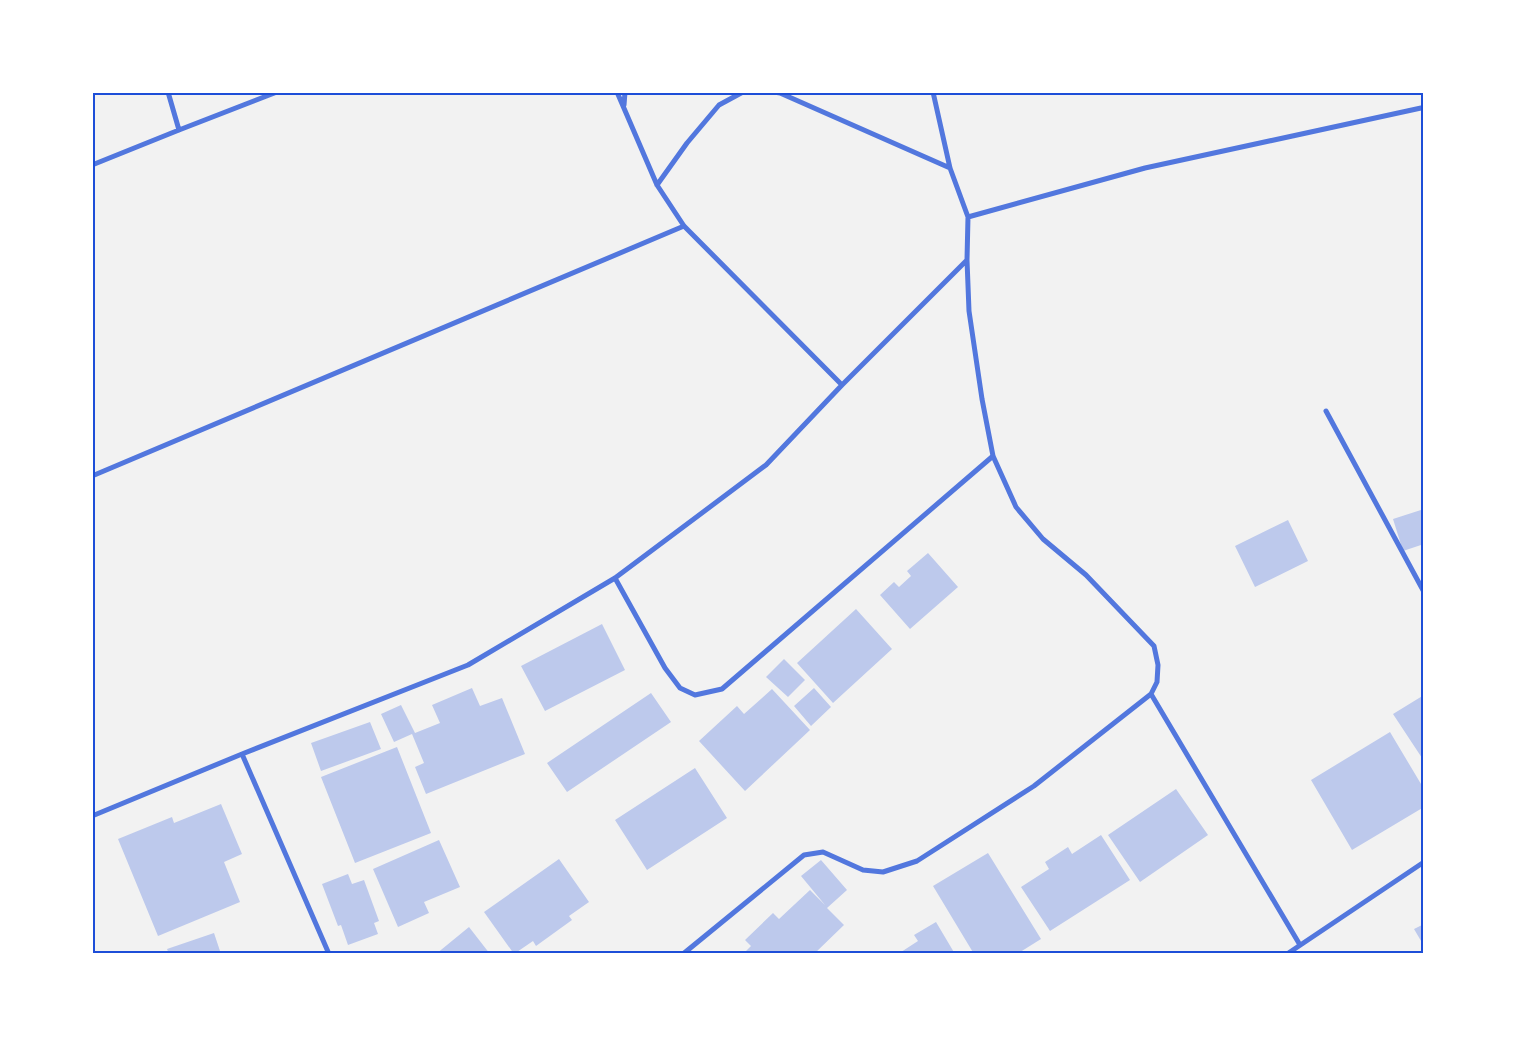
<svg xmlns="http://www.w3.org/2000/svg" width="1516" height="1046" viewBox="0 0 1516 1046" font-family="Karla,sans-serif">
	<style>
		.building { fill: #bdc9ec }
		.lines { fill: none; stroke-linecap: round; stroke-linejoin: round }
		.minor { stroke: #5277de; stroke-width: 5 }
		.neatline { fill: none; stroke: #1d4ed8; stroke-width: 2 }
	</style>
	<rect width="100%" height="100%" fill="#f2f2f2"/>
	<path class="building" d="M1424 509V544L1403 551 1393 519Z
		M1288 520 1308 561 1255 587 1235 546Z
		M928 553 958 587 910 629 880 595 894 582 899 587 911 576 907 571Z
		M856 609 892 649 833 703 797 663Z
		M602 624 625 670 545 711 521 666Z
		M784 659 805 680 788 697 766 677Z
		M472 688 480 706 502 698 525 754 426 794 415 767 424 763 412 734 394 742 381 714 401 705 415 733 440 723 432 705Z
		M814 688 831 707 811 726 794 706Z
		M772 689 810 730 745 791 699 741 737 706 744 714Z
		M651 693 671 722 567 792 547 763Z
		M1424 695V761L1393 714Z
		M370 722 381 749 321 771 311 743Z
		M1390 732 1424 789V807L1352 850 1311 780Z
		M397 747 431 833 355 863 321 777Z
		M695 768 727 818 647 870 615 820Z
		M1176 789 1208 835 1140 882 1108 835Z
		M221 804 242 854 224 862 240 902 158 936 118 839 172 817 174 823Z
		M1101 835 1130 880 1050 931 1021 887 1049 869 1045 862 1068 847 1072 854Z
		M439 840 460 887 424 902 429 913 398 927 373 869Z
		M988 853 1041 939 1017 954H974L933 886Z
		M559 859 589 902 569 916 572 920 536 946 533 941 514 954 484 912Z
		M821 860 847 890 827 908 844 925 814 954H743L751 946 745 940 773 913 779 919 810 890 825 905 801 876Z
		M348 874 352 884 364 880 379 921 374 923 378 934 348 945 341 925 338 926 322 884Z
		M936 922 955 954H898L918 941 914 935Z
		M1424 924V946L1414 929Z
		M469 927 490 954H436Z
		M214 933 221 954H169L167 949Z"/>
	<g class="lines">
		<path class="minor" d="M168 92 179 130
			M617 92 657 185 684 226 842 385
			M774 92 780 93 950 168
			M624 105 625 92
			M92 165 179 130 277 92
			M657 185 687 143 719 105 743 92
			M968 217 1145 168 1421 108
			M1326 411 1424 592
			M92 476 684 226
			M615 578 665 668 680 688 695 695 722 689 993 456
			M1151 694 1300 945
			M242 754 329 954
			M92 816 242 754 468 665 615 578 766 465 842 385 967 260 968 217 950 168 933 92
			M683 954 804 855 823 852 863 870 883 872 917 861 1034 786 1151 694 1157 682 1158 665 1154 646 1086 575 1043 539 1016 507 993 456 982 399 969 311 967 260
			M1287 954 1424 862"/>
	</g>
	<rect width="1516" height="1046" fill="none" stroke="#ffffff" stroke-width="188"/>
	<rect x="94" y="94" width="1328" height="858" class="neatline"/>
</svg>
